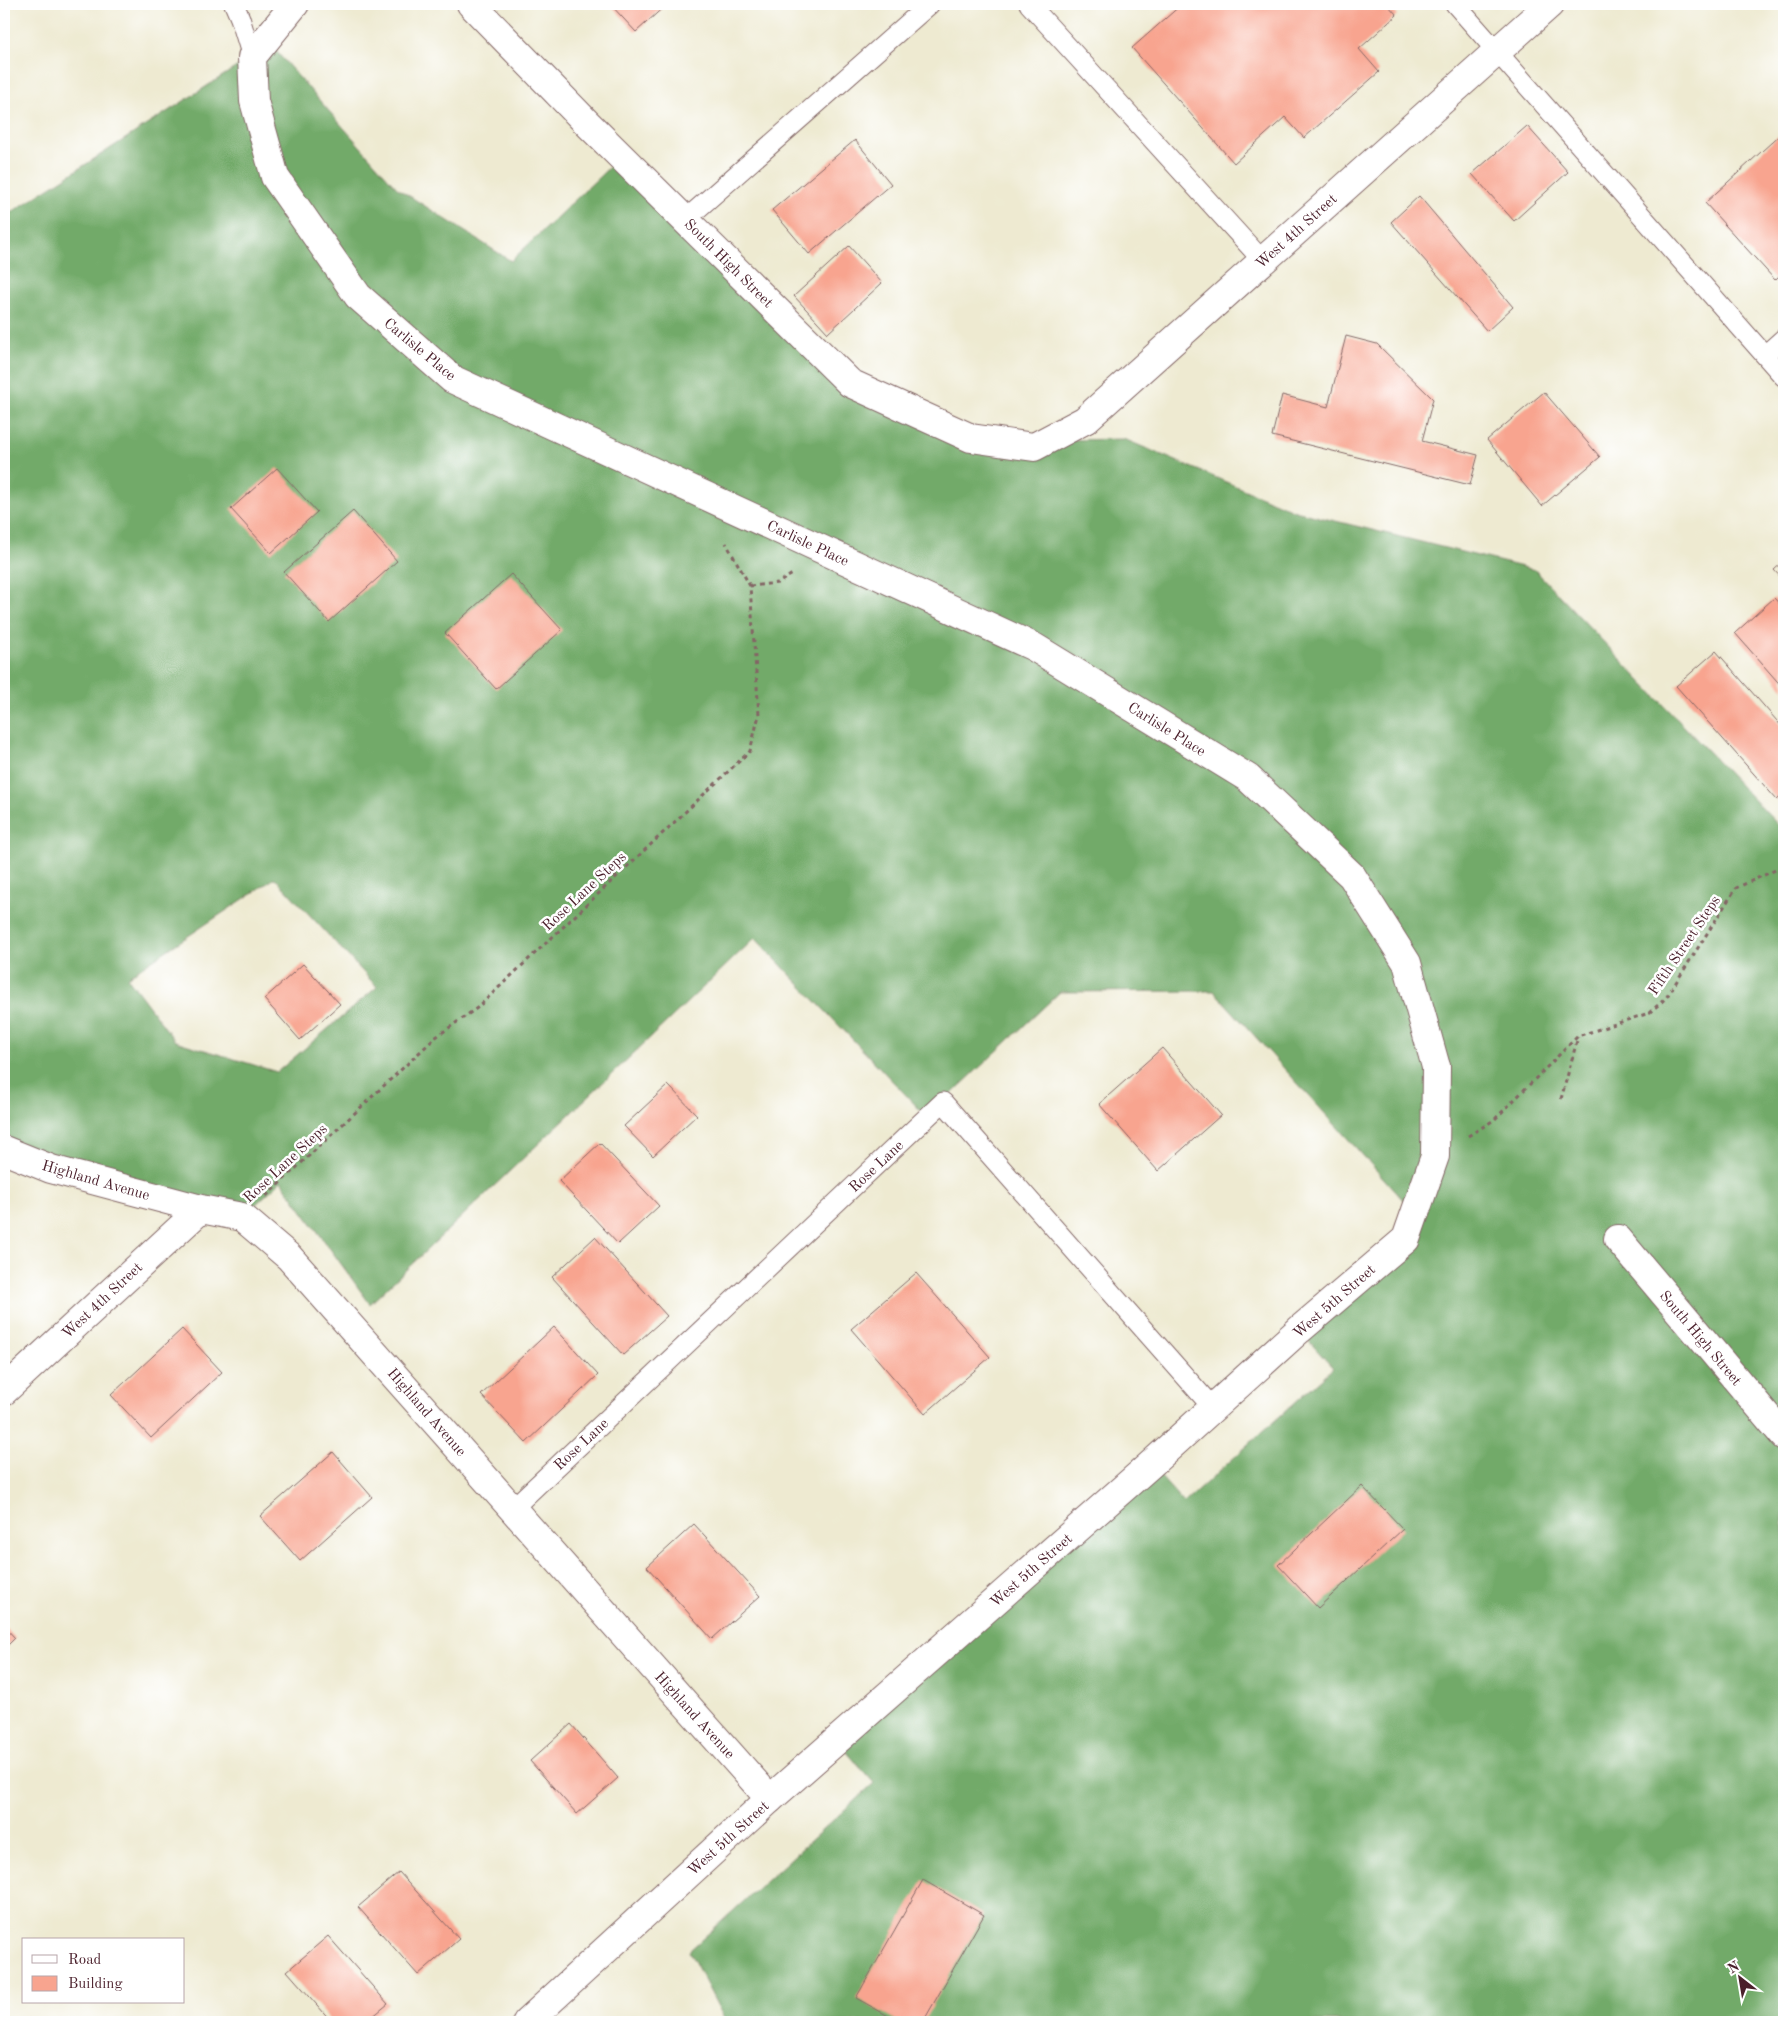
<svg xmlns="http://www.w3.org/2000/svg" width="1788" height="2026" viewBox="0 0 1788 2026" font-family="'Old Standard TT',serif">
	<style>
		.forest { fill: #72aa69; stroke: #5e644a; fill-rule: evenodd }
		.building { fill: #f8a48f }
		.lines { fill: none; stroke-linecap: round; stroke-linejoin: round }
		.service-casing { stroke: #836665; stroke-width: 21 }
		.minor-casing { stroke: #836665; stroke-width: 30 }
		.tertiary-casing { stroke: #836665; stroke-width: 30 }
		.path { stroke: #836665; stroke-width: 3; stroke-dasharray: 4 4; stroke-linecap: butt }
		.service { stroke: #fff; stroke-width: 19 }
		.minor { stroke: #fff; stroke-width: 28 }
		.tertiary { stroke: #fff; stroke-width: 28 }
		.labels { text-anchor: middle; stroke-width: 5; stroke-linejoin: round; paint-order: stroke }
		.street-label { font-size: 15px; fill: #4a1f2b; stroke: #fff }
	</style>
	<rect width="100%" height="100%" fill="#fff"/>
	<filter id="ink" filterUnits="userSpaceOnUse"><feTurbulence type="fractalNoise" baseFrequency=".02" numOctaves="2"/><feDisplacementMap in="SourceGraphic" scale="10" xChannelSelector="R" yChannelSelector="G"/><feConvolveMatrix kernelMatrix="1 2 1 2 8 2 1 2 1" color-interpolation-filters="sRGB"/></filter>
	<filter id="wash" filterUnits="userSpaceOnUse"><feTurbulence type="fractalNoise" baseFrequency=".0096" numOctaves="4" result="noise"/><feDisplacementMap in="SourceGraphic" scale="20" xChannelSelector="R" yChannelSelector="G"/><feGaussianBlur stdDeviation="1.12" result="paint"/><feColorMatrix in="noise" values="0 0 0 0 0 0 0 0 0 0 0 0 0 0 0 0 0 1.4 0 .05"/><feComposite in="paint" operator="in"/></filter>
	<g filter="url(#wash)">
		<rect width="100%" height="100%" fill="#eeead1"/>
		<path class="forest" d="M267 41 397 188 511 261 621 156 850 383 995 441 1124 439 1295 511 1535 570 1784 831V2022H726L689 1951 874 1783 837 1741 1150 1465 1184 1503 1333 1368 1299 1330 1415 1213 1214 991 1060 992 927 1117 755 938 370 1304 281 1181 242 1217 4 1150V217L252 57ZM275 878 377 987 277 1072 175 1041 127 977Z"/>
		<g id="blocks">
			<path class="building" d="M610 4H667L636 32Z
				M1182 4H1387L1397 15 1359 49 1379 72 1304 138 1285 117 1234 163 1132 48Z
				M1527 126 1568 172 1514 221 1472 174Z
				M1784 131V271L1775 280 1705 203Z
				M855 140 891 184 809 254 772 210Z
				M1419 196 1513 307 1487 331 1391 222Z
				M849 246 882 283 828 333 794 296Z
				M1346 336 1377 344 1433 399 1422 441 1478 455 1470 485 1272 436 1282 395 1328 407Z
				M1544 392 1600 457 1542 506 1487 440Z
				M277 468 317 512 271 553 231 509Z
				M353 511 397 561 329 622 284 572Z
				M1784 561V581L1774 570Z
				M511 574 562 630 496 689 445 633Z
				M1774 598 1784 609V689L1735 633Z
				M1716 651 1784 729V794L1777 800 1676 686Z
				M303 964 340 1004 300 1040 264 999Z
				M1162 1048 1221 1115 1158 1171 1099 1104Z
				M668 1085 697 1115 653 1156 624 1126Z
				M600 1143 659 1206 618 1244 559 1181Z
				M595 1237 667 1316 623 1355 552 1277Z
				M916 1273 990 1357 925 1414 851 1329Z
				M554 1327 598 1375 526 1443 481 1395Z
				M182 1329 222 1372 151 1438 111 1395Z
				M333 1452 372 1497 300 1561 260 1516Z
				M1362 1486 1403 1529 1318 1608 1278 1565Z
				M694 1524 760 1596 712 1639 647 1567Z
				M4 1626 15 1638 4 1649Z
				M571 1724 618 1778 577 1814 530 1761Z
				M399 1872 459 1939 418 1975 358 1907Z
				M923 1880 984 1915 923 2022H899L856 1998Z
				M328 1936 388 2004 366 2022H332L287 1971Z"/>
		</g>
	</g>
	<g filter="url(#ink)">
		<use href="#blocks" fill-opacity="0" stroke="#836665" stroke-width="1"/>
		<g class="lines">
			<defs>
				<path id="service" d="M234 4 240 18 252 57
					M1029 4 1263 261
					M1455 4 1784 377
					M685 220 930 4
					M1765 355 1784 338
					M512 1509 943 1102 1213 1408"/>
				<path id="minor" d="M295 4 252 57 254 101 275 177 358 296 452 379 1034 647 1248 778 1352 876 1407 963 1436 1067
					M471 4 586 122 850 383 971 438 1034 447 1085 420 1550 4
					M4 1150 51 1169 201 1209 242 1217 289 1257 770 1799
					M1618 1239 1784 1436
					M4 1391 201 1209"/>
				<path id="tertiary" d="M527 2022 770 1799 1150 1465 1299 1330 1406 1239 1435 1156 1436 1067"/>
			</defs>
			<use href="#service" class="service-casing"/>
			<use href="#minor" class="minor-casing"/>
			<use href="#tertiary" class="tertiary-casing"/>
			<path class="path" d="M750 586 778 583 794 573
				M1561 1099 1578 1037
				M1468 1136 1494 1120 1578 1036 1649 1013 1666 998 1736 888 1784 866
				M266 1196 436 1037 477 1008 750 751 759 715 750 586 726 543"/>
			<use href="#service" class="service"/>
			<use href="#minor" class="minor"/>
			<use href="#tertiary" class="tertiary"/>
		</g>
	</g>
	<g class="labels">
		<g class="street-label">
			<text transform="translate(1296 231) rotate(-42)" y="5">West 4th Street</text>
			<text transform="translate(729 263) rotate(45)" y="5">South High Street</text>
			<text transform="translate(420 349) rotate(40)" y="5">Carlisle Place</text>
			<text transform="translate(808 543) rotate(25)" y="5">Carlisle Place</text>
			<text transform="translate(1167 729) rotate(32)" y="5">Carlisle Place</text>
			<text transform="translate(584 891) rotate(-43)" y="5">Rose Lane Steps</text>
			<text transform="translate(1684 945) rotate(-56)" y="5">Fifth Street Steps</text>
			<text transform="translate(285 1163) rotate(-43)" y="5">Rose Lane Steps</text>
			<text transform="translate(876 1166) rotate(-43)" y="5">Rose Lane</text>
			<text transform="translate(96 1180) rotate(16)" y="5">Highland Avenue</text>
			<text transform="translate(102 1300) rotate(-43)" y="5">West 4th Street</text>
			<text transform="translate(1334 1301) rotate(-41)" y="5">West 5th Street</text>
			<text transform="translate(1701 1338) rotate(50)" y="5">South High Street</text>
			<text transform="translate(427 1412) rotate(49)" y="5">Highland Avenue</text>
			<text transform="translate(581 1444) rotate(-43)" y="5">Rose Lane</text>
			<text transform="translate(1031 1570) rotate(-41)" y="5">West 5th Street</text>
			<text transform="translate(695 1715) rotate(48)" y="5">Highland Avenue</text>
			<text transform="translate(728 1838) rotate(-42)" y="5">West 5th Street</text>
		</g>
	</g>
	<rect width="1788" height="2026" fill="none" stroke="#fff" stroke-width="20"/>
	<rect x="22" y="1938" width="162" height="65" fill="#ffffff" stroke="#b7a5aa"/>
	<rect x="32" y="1955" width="25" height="8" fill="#ffffff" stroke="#b7a5aa"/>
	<text x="68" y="1964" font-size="15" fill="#4a1f2b">Road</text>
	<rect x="32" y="1976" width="25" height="15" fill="#f8a48f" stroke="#b7a5aa"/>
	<text x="68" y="1988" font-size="15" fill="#4a1f2b">Building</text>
	<g transform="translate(1740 1978) rotate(329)" stroke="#ffffff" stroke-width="4" paint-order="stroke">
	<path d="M0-4L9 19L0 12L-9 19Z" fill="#4a1f2b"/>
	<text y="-8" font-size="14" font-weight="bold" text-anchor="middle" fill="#4a1f2b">N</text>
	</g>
</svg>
